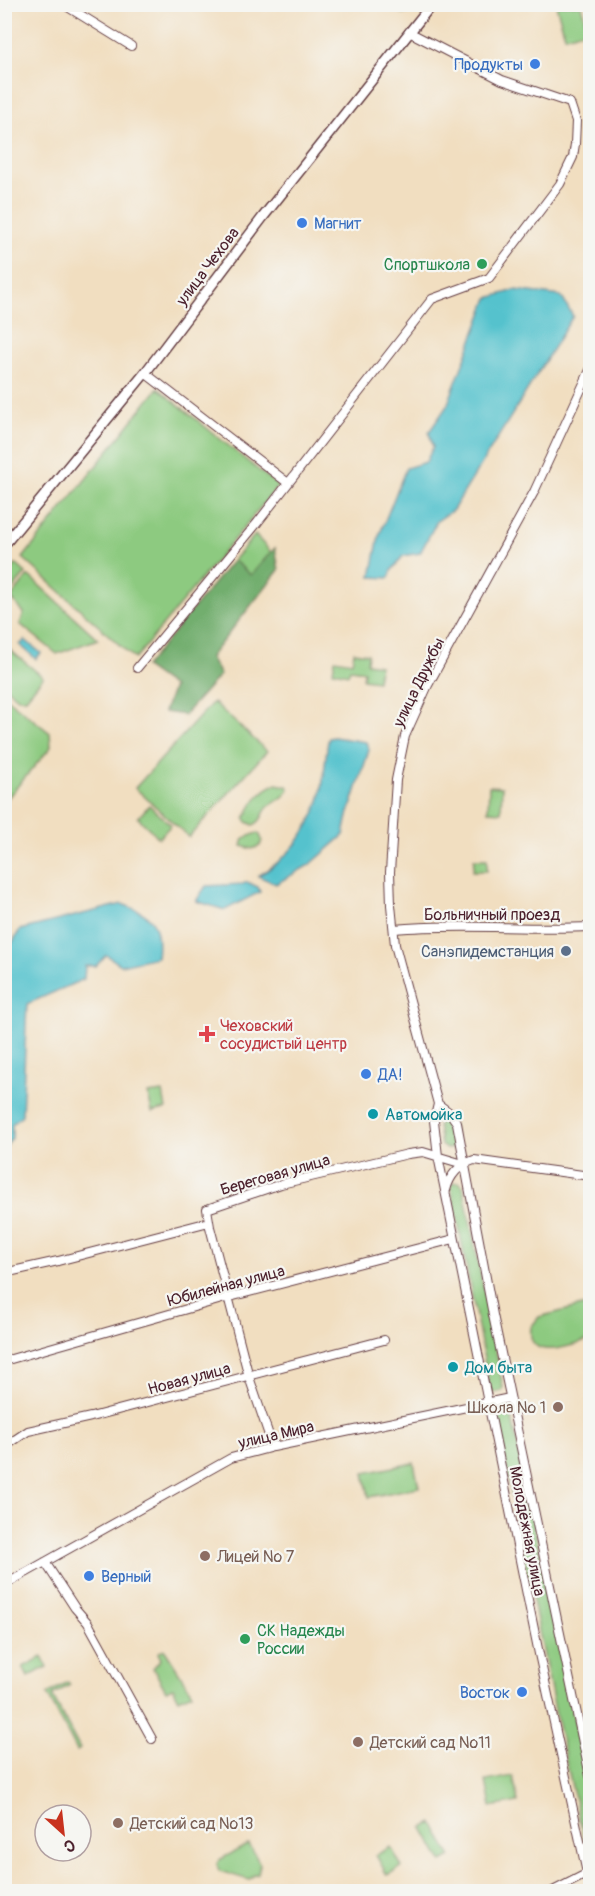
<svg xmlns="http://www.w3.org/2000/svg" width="595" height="1896" viewBox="0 0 595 1896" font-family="Pangolin,sans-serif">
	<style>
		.green { fill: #8dca80; stroke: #6c7456; stroke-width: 1.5 }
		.forest { fill: #72ae6e; stroke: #5e664c; stroke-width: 1.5 }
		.water { fill: #55c2cd; stroke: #50707c; stroke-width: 1.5 }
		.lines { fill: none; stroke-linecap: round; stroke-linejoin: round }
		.minor-casing { stroke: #633c41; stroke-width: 10 }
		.major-casing { stroke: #633c41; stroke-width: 12 }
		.minor { stroke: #fff; stroke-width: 8 }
		.major { stroke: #fff; stroke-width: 9 }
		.shop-dot { fill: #3f7fe0; stroke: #f6f6f2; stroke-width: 2 }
		.leisure-dot { fill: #2e9e5b; stroke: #f6f6f2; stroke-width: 2 }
		.service-dot { fill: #5c6f8a; stroke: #f6f6f2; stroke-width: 2 }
		.health-dot { fill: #e0444e; stroke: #f6f6f2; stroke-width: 2 }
		.culture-dot { fill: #0f9aa8; stroke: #f6f6f2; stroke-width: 2 }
		.education-dot { fill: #8d6e63; stroke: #f6f6f2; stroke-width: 2 }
		.labels { text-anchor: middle; stroke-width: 4.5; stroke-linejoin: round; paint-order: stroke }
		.shop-label { font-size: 16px; fill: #366cbe; stroke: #f6f6f2; text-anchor: start }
		.leisure-label { font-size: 16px; fill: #27864d; stroke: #f6f6f2; text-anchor: end }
		.street-label { font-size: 16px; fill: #4a1f2b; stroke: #f6f6f2 }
		.service-label { font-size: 16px; fill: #4e5e75; stroke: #f6f6f2; text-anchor: end }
		.health-label { font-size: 16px; fill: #be3a42; stroke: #f6f6f2; text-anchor: start }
		.culture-label { font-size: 16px; fill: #0d838f; stroke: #f6f6f2; text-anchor: start }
		.education-label { font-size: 16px; fill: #785e54; stroke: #f6f6f2; text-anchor: start }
	</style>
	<rect width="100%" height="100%" fill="#f6f6f2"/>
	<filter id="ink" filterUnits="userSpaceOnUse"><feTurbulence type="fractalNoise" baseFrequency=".0167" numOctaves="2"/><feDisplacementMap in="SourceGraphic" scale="12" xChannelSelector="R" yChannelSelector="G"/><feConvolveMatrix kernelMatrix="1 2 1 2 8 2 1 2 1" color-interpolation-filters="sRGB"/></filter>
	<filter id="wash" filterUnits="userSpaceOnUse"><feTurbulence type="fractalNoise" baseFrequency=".008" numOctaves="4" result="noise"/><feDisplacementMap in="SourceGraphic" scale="24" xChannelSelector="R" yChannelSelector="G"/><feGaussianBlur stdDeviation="1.35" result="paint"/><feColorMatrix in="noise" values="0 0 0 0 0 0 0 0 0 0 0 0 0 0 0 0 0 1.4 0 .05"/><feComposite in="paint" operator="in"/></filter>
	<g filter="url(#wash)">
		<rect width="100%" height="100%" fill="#f1dec0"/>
		<path class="green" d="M397 5H421L415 12 401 13Z
			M556 5H581L588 30 565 36Z
			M158 388 278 486 135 659 23 558Z
			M255 535 271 552 251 576 233 560Z
			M16 564 26 573 8 595 5 592V578Z
			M28 576H29L98 639 57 654 20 624 24 613 11 598Z
			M4 645 43 677 26 698H18L5 687Z
			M354 652 368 654 367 663 380 665 377 681 363 679 364 671 350 669 348 674 333 671 335 659 352 662Z
			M5 697 50 733 51 747 5 801Z
			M213 702 267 751 189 837 135 788Z
			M276 784 287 786 289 789C284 799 277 800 269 806 262 812 263 822 253 825L247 822 245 819C251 804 260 790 276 784Z
			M489 786 502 787 501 812 488 811Z
			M149 805 171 825 159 838 138 818Z
			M257 833 260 835 262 840 260 846 252 849 242 846 244 838Z
			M474 859H487V871H473Z
			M163 1092 166 1109 152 1112 148 1094Z
			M448 1119 453 1124 456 1143 453 1148 446 1149 441 1145 438 1126 442 1120Z
			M459 1182 463 1186 503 1387 502 1391 492 1393 490 1390 451 1187 452 1183Z
			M590 1304V1340C572 1345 526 1364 531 1327L539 1317Z
			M507 1408 512 1418 590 1796V1859L587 1853 559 1730 496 1417 500 1410Z
			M414 1463 419 1487 369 1497 364 1473Z
			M164 1649 192 1693 179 1699 173 1688 166 1691 153 1668 161 1659 158 1653Z
			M42 1657 47 1667 28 1677 23 1667Z
			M68 1682 70 1685 52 1695 80 1749 77 1751 47 1694Z
			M513 1776 518 1802 491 1807 486 1781Z
			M433 1823 451 1857 442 1862 423 1828Z
			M249 1844 260 1864 258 1874 254 1875 249 1880 219 1871 217 1864 219 1860Z
			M391 1847 402 1867 387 1875 376 1855Z"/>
		<path class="forest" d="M275 548 279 570 210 657 220 675 184 715 164 712 173 687 145 667 233 560 251 575Z"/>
		<path class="water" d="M515 290 561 296 573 316 453 510 437 521 420 553 403 556 392 570 389 578 371 577 379 536 406 468 426 462 433 447 429 432 447 406 488 298Z
			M25 640 41 653 36 659 20 645Z
			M334 737 366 742 369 750 348 816 344 835 311 864 276 884 258 876C288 859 308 833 319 801 324 784 325 759 328 741L329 738Z
			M247 882 258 887 260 892 225 910 196 901 206 886 243 884Z
			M122 904C152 915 161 922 157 957L121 965 106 955 96 966H85L84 979 27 1004 22 1115 12 1124V1138L5 1148V954L20 930Z"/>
	</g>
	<g filter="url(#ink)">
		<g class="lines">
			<defs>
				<path id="minor" d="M63 4 131 46
					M145 373 288 483
					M137 668 258 522 432 299 489 278 560 184 573 157 575 144 576 121 570 103 502 80 409 32
					M394 929C459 923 525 930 590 927
					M438 1104 450 1113 457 1123 493 1315 590 1776
					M446 1190C450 1174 459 1165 474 1160L590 1176
					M4 1273 58 1261 209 1222
					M4 1361 222 1299 454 1239
					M4 1447 28 1431 91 1417 384 1340
					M273 1447 249 1377 210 1227 207 1209 281 1184 408 1154 423 1152 463 1164
					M45 1562 75 1608 88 1623 152 1739
					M4 1585 231 1458 273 1447 510 1398
					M587 1873 539 1654 438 1156 434 1121 438 1104 395 945 391 905 390 872 396 780 405 736 428 685 534 492 590 370
					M551 1892 590 1872"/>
				<path id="major" d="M4 545 145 373 263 217 432 4"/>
			</defs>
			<use href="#minor" class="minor-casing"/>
			<use href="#major" class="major-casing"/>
			<use href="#minor" class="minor"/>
			<use href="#major" class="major"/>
		</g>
	</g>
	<g class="shop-dot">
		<circle cx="535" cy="64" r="6"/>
		<circle cx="302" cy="223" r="6"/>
		<circle cx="366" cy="1074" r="6"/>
		<circle cx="89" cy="1576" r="6"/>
		<circle cx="522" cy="1692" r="6"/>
	</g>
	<g class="leisure-dot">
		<circle cx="482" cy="264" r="6"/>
		<circle cx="245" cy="1639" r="6"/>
	</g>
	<circle class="service-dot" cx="566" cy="951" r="6"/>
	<path class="health-dot" d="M204 1025h6v6h6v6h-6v6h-6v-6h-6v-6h6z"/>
	<g class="culture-dot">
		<circle cx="373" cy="1114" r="6"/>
		<circle cx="453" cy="1367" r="6"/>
	</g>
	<g class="education-dot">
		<circle cx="558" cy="1407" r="6"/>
		<circle cx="205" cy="1556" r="6"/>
		<circle cx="358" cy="1742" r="6"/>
		<circle cx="118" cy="1823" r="6"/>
	</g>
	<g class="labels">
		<g class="shop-label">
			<text x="523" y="70" text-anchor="end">Продукты</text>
			<text x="314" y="229">Магнит</text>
			<text x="378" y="1080">ДА!</text>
			<text x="101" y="1582">Верный</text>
			<text x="510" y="1698" text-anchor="end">Восток</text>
		</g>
		<g class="leisure-label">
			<text x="470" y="270">Спортшкола</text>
			<text x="257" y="1636" text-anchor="start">СК Надежды<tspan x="257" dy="18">России</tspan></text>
		</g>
		<g class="street-label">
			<text transform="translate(207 266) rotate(-53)" y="6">улица Чехова</text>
			<text transform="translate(418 682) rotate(-64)" y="6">улица Дружбы</text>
			<text x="492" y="920">Больничный проезд</text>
			<text transform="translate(275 1174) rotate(-16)" y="6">Береговая улица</text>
			<text transform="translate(226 1285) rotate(-15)" y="6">Юбилейная улица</text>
			<text transform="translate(189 1378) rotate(-15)" y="6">Новая улица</text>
			<text transform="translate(276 1434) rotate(-13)" y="6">улица Мира</text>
			<text transform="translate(528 1531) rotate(79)" y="6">Молодёжная улица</text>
		</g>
		<g class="service-label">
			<text x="554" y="957">Санэпидемстанция</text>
		</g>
		<g class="health-label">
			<text x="220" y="1031">Чеховский<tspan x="220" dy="18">сосудистый центр</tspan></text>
		</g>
		<g class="culture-label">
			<text x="385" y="1120">Автомойка</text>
			<text x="465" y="1373">Дом быта</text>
		</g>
		<g class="education-label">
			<text x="546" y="1413" text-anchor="end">Школа № 1</text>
			<text x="217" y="1562">Лицей № 7</text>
			<text x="370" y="1748">Детский сад №11</text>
			<text x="130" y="1829">Детский сад №13</text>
		</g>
	</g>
	<rect width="595" height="1896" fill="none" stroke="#f6f6f2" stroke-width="24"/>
	<g transform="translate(63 1833) rotate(153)"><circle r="28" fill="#f6f6f2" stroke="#b1a0a2" stroke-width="1.5"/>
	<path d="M0-4.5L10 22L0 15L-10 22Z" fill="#c8321e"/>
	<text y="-9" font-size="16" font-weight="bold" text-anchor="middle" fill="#4a1f2b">С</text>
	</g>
</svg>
